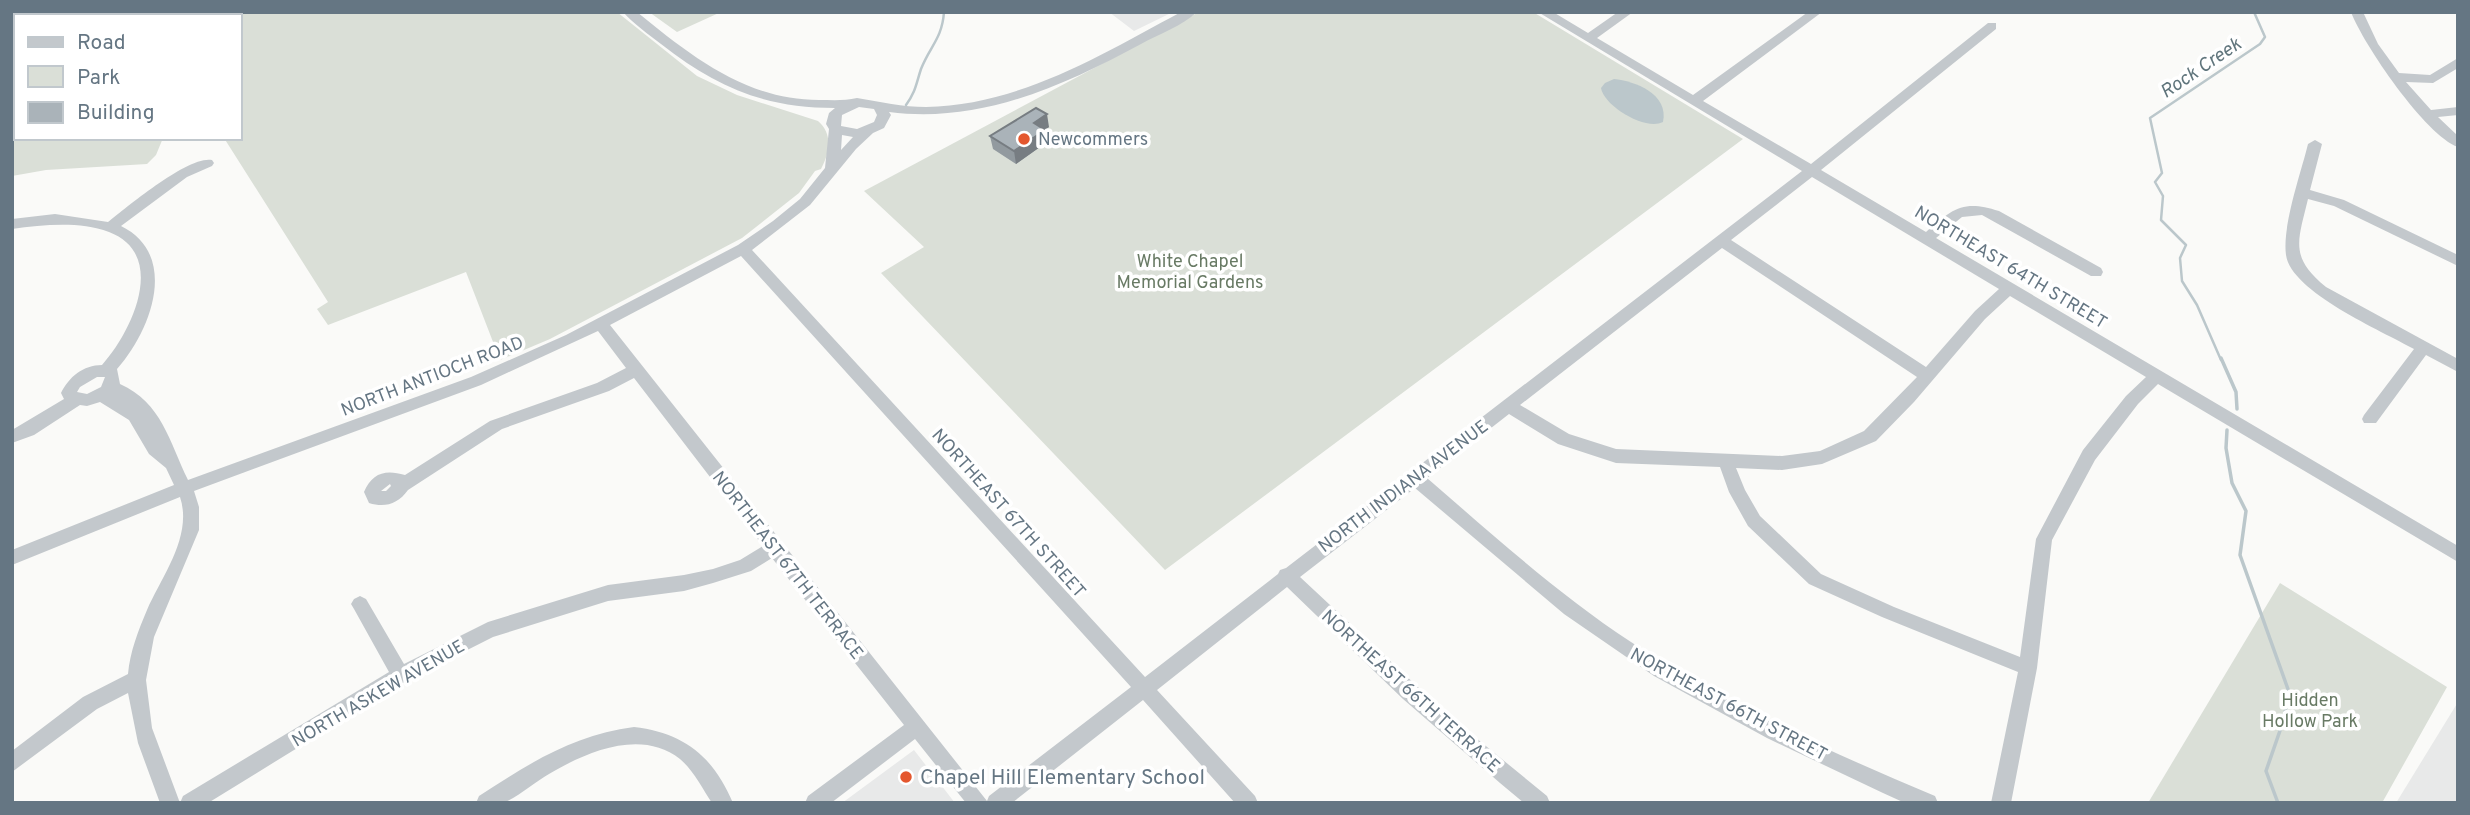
<svg xmlns="http://www.w3.org/2000/svg" width="2470" height="815" viewBox="0 0 2470 815" font-family="Overpass,sans-serif">
	<style>
		.built { fill: #e8e9e9 }
		.green { fill: #dadfd7 }
		.water { fill: #bbc7cb }
		.lines { fill: none; stroke-linecap: round; stroke-linejoin: round }
		.stream-far1 { stroke: #bbc7cb; stroke-width: 2.5 }
		.stream { stroke: #bbc7cb; stroke-width: 3.5 }
		.minor { fill: #c3c8cc; fill-rule: evenodd }
		.wall { fill: #929a9f }
		.shaded-wall { fill: #777d82 }
		.building { fill: #aab3b9; stroke: #777d82; stroke-width: 2 }
		.poi-dot { fill: #e4572e; stroke: #fff; stroke-width: 2.5 }
		.labels { text-anchor: middle; stroke-width: 7; stroke-linejoin: round; paint-order: stroke }
		.poi-label { font-size: 18px; fill: #657683; stroke: #fff; text-anchor: start }
		.park-label { font-size: 18px; fill: #687a64; stroke: #fff }
		.street-label { font-size: 18px; fill: #657683; stroke: #fff }
		.water-label { font-size: 19px; font-style: italic; fill: #60757c; stroke: #fff }
		.near-poi-label { font-size: 21px; fill: #657683; stroke: #fff; text-anchor: start }
	</style>
	<rect width="100%" height="100%" fill="#fafaf8"/>
	<path class="built" d="M1109 12H1173L1134 31Z
		M2458 702V803H2396Z
		M914 750 955 803H842Z"/>
	<path class="green" d="M12 12H617L697 76 737 95 818 121C833 134 830 152 821 169L815 171 799 193 742 238 550 339 500 360 466 272 328 325 317 309 328 302 224 138H240V16H16V138H163L156 155 147 164 46 170 12 176Z
		M649 12H721L677 32Z
		M1199 12H1533L1743 139 1165 570 881 273 924 247 864 191Z
		M2280 583 2447 687 2382 803H2148Z"/>
	<path class="water" d="M1614 79C1635 81 1669 94 1663 122 1645 131 1604 106 1601 88L1605 83Z"/>
	<g class="lines">
		<path class="stream-far1" d="M906 105C916 91 916 84 921 69 930 46 942 39 944 12
			M2221 360 2197 305 2182 281 2180 258 2186 245 2161 220 2163 196 2155 182 2162 173 2150 118 2260 44 2265 37 2254 12"/>
		<path class="stream" d="M2221 358 2236 392 2237 409
			M2227 430 2226 448 2232 483 2246 511 2240 555 2289 692 2283 722 2266 771 2278 803"/>
		<path class="minor" d="M623 12H637C691 56 746 100 819 100 832 100 845 101 857 98 880 102 903 107 926 107 1020 105 1101 55 1181 12H1197C1182 26 1159 34 1141 44 1063 86 980 124 889 112L891 115 884 128 873 133 856 149 810 205 752 250 1145 677 1278 574 1280 570 1286 568 1802 171 1538 12H1553L1588 33 1618 12H1633L1597 38 1693 95 1808 12H1822L1703 101 1811 164 1988 23H1996V29L1821 170 1926 232C1952 209 1963 199 1999 211L2101 268 2103 272 2101 276H2091L1982 215 1962 217 1936 238 2458 546V562L2158 384 2138 404 2095 460 2052 540 2037 668 2011 803H1991L2018 672 1882 617 1809 584 1748 526 1729 492 1720 467 1616 463 1558 444 1509 414 1427 478C1493 535 1558 594 1631 642 1726 705 1830 752 1935 796L1938 803H1905L1883 793 1767 738 1654 676 1564 614 1415 488 1300 577 1448 715 1547 796 1550 803H1524L1500 783 1403 699 1287 587 1157 690 1255 796 1258 803H1235L1143 700 1012 803H966L915 739 831 803H805L808 796 904 725 772 558 751 571 713 583 684 591 608 601 493 637 406 681 208 803H180L183 796 389 672 354 609 351 604 354 599 360 596 366 599 404 664 488 622 608 585 684 575 713 569 740 560 763 546 634 378 609 391 502 429 408 490C398 504 385 508 369 503L364 492C372 473 385 469 405 475L490 421 597 383 626 368 598 331 481 385 194 491 199 507V530L154 637 146 680 152 728 180 803H160L138 743 128 693 97 709 12 772V751L83 697 128 674C130 652 138 631 147 610 162 576 193 536 180 497L12 565V550L174 485 166 468 149 454 129 420 100 402 87 406 80 405 34 435 12 443V430L64 399 61 393C69 377 83 365 102 365 131 333 169 255 109 232 78 221 44 225 12 229V219L55 214 108 222C127 207 189 155 212 160L214 163 212 166 187 177 121 226C180 255 151 331 117 369L120 384C162 403 169 441 188 480L471 377 566 335 738 245 773 221 800 199 825 168 829 129 826 124 829 113 835 108C764 108 716 87 661 44 648 34 634 24 623 12ZM859 107 874 109 877 115 874 122 857 129 841 126 842 115ZM842 135 853 137 841 150ZM1812 177 1999 289 1975 311 1926 367 1731 240ZM1722 248 1917 377 1864 431 1820 451 1782 456 1616 449 1569 434 1520 405ZM741 256 1131 687 989 796 987 801 610 325ZM2010 296 2146 377 2126 396 2083 450 2036 539 2020 657 1894 607 1821 574 1760 516 1745 490 1736 468 1782 470 1822 464 1876 441 1914 402 1985 319ZM97 377H105L101 387 87 394 77 392 80 387ZM390 484 391 486 386 491H381Z
			M2351 12H2363L2378 44 2399 73 2430 75 2458 58V68L2433 83 2406 82 2431 110 2458 107V115L2438 117 2458 136V147C2426 136 2363 44 2351 12Z
			M2315 140 2322 144 2310 190 2344 200 2458 255V266L2334 206 2308 199C2298 241 2289 257 2326 287L2458 359V372L2426 355 2376 423H2364L2362 419 2364 415 2414 349C2382 331 2291 292 2286 255 2282 226 2301 173 2308 144Z
			M634 727C684 733 713 756 733 803H712C702 788 694 771 680 759 641 728 586 752 549 774 536 781 517 798 503 803 496 805 484 803 476 803L479 796C528 764 575 734 634 727Z"/>
	</g>
	<path class="wall" d="M1049 127 1045 130 1047 142 1016 164 993 149 990 136Z"/>
	<path class="shaded-wall" d="M1047 114 1049 127 1036 136 1034 123Z
		M1045 130 1047 142 1016 164 1014 151Z"/>
	<path class="building" d="M1036 108 1047 114 1034 123 1045 130 1014 151 990 136Z"/>
	<g class="poi-dot">
		<circle cx="1024" cy="139" r="7"/>
		<circle cx="906" cy="777" r="7"/>
	</g>
	<g class="labels">
		<g class="poi-label">
			<text x="1038" y="145">Newcommers</text>
		</g>
		<g class="park-label">
			<text x="1190" y="267">White Chapel<tspan x="1190" dy="21">Memorial Gardens</tspan></text>
			<text x="2310" y="706">Hidden<tspan x="2310" dy="21">Hollow Park</tspan></text>
		</g>
		<g class="street-label">
			<text transform="translate(2011 267) rotate(31)" y="6">NORTHEAST 64TH STREET</text>
			<text transform="translate(432 376) rotate(-21)" y="6">NORTH ANTIOCH ROAD</text>
			<text transform="translate(1403 486) rotate(-37)" y="6">NORTH INDIANA AVENUE</text>
			<text transform="translate(1009 513) rotate(48)" y="6">NORTHEAST 67TH STREET</text>
			<text transform="translate(788 565) rotate(52)" y="6">NORTHEAST 67TH TERRACE</text>
			<text transform="translate(1411 691) rotate(42)" y="6">NORTHEAST 66TH TERRACE</text>
			<text transform="translate(378 693) rotate(-30)" y="6">NORTH ASKEW AVENUE</text>
			<text transform="translate(1729 704) rotate(28)" y="6">NORTHEAST 66TH STREET</text>
		</g>
		<g class="water-label">
			<text transform="translate(2200 67) rotate(-34)" y="7">Rock Creek</text>
		</g>
		<g class="near-poi-label">
			<text x="920" y="784">Chapel Hill Elementary School</text>
		</g>
	</g>
	<rect width="2470" height="815" fill="none" stroke="#657683" stroke-width="28"/>
	<rect x="14" y="14" width="228" height="126" fill="#ffffff" stroke="#c1c8cd" stroke-width="2"/>
	<rect x="28" y="37" width="35" height="10" fill="#c3c8cc" stroke="#c1c8cd" stroke-width="2"/>
	<text x="77" y="49" font-size="21" fill="#657683">Road</text>
	<rect x="28" y="66" width="35" height="21" fill="#dadfd7" stroke="#c1c8cd" stroke-width="2"/>
	<text x="77" y="84" font-size="21" fill="#657683">Park</text>
	<rect x="28" y="102" width="35" height="21" fill="#aab3b9" stroke="#c1c8cd" stroke-width="2"/>
	<text x="77" y="119" font-size="21" fill="#657683">Building</text>
</svg>
